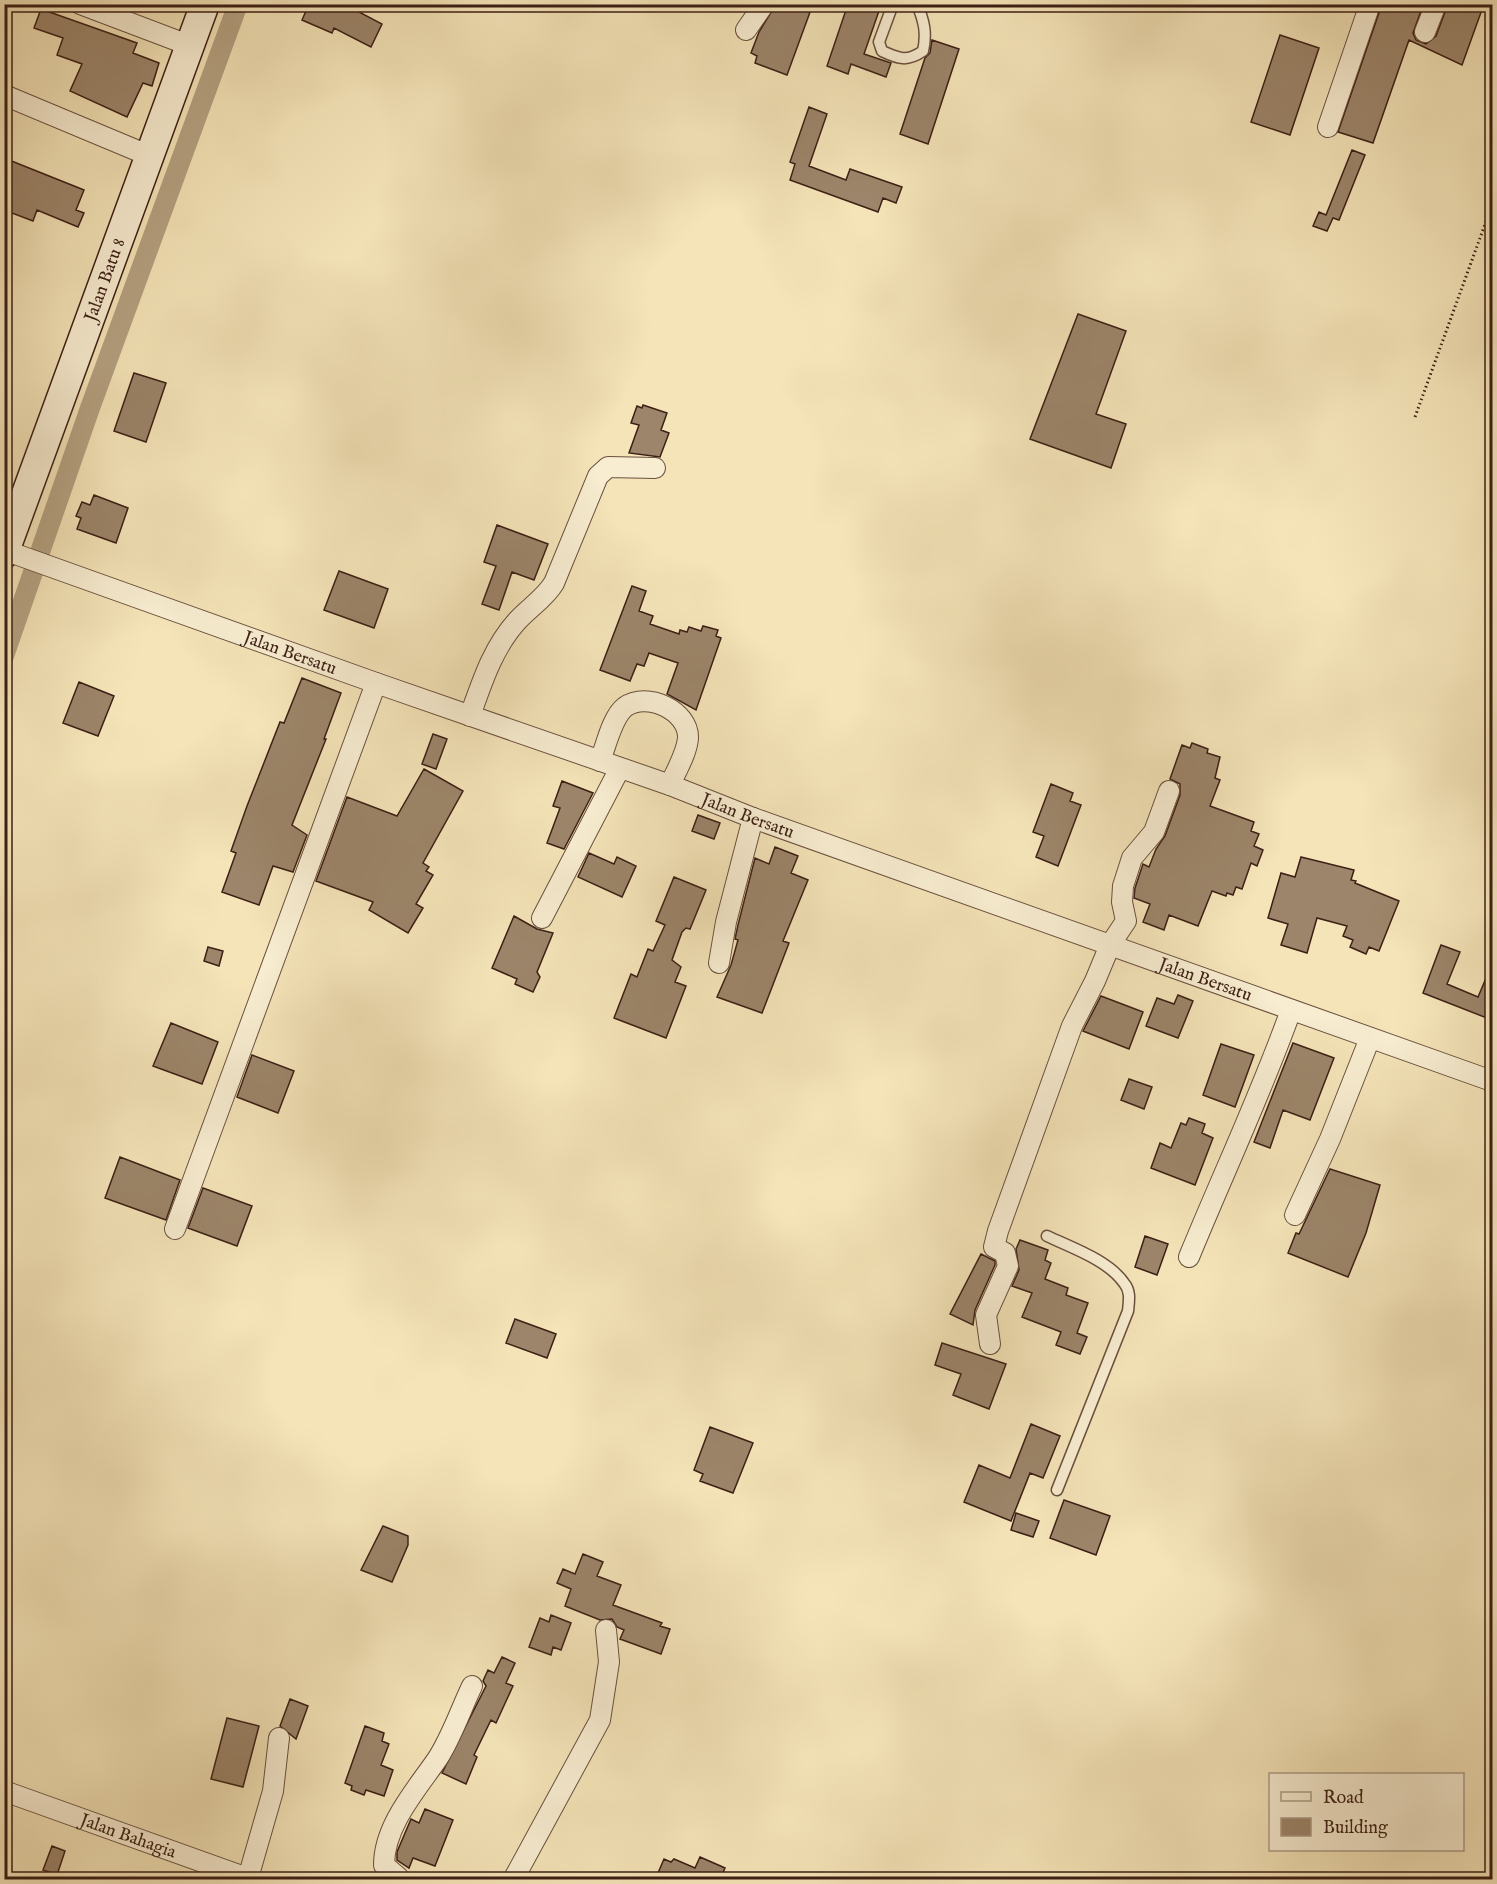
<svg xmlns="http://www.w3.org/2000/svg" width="1497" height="1884" viewBox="0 0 1497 1884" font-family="'IM FELL English',serif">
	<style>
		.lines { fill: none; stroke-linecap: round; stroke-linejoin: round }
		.canal { stroke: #b5a181; stroke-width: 20 }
		.building { fill: #9c856a; stroke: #3c1f15; stroke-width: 1.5 }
		.lane-casing { stroke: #6a503e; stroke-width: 13 }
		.street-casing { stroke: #6a503e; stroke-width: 22 }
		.secondary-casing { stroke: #3c1f15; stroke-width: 31 }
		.path { stroke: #3c1f15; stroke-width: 3; stroke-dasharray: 1.5 3; stroke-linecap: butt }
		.lane { stroke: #f8edd1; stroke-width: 10 }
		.street { stroke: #f8edd1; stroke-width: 20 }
		.secondary { stroke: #f8edd1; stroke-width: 28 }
		.labels { text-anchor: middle; stroke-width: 4.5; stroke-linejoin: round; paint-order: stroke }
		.street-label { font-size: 18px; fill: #3c1f15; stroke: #f8edd1 }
	</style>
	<rect width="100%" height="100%" fill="#f4e4b8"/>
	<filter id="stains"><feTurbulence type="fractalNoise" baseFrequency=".00333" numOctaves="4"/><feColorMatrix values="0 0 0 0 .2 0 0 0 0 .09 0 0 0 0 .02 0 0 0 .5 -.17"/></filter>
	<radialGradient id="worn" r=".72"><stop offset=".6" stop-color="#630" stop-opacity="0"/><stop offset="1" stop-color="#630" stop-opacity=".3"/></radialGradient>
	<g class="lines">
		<path class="canal" d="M4 656 90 408 238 4"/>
	</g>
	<path class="building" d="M309 4H344L382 24 371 47 334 28 332 33 302 20Z
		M776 4H813L787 75 755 63 757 56 751 53 759 32Z
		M848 4H869L880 8 864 54 891 63 886 77 851 64 848 74 827 66Z
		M1382 4H1412L1422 8 1413 33 1416 40 1426 44 1436 36 1448 4H1484L1462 65 1409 40 1373 143 1338 132Z
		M41 9 137 43 133 53 159 63 152 86 143 83 127 117 70 91 82 64 57 55 63 38 34 28Z
		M1280 35 1319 48 1290 135 1251 122Z
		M932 40 959 49 928 144 900 134 925 58 930 53Z
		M809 107 827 114 809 166 846 180 850 169 902 187 896 203 883 198 878 212 790 180 795 164 790 162Z
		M1352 150 1365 155 1339 220 1333 218 1327 231 1313 226 1319 212 1326 215Z
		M4 158 84 190 76 210 84 213 78 227 37 210 33 221 4 210Z
		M1078 314 1126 331 1096 414 1126 424 1111 468 1030 439Z
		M134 373 166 383 146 442 114 431Z
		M643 405 667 413 661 430 669 433 660 457 629 453 639 425 631 423 637 406 642 408Z
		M94 495 128 508 116 543 77 529 81 518 76 516 82 502 90 505Z
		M497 525 548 544 534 580 512 572 499 610 482 604 496 566 484 562Z
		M339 571 388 589 374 628 324 610Z
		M632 586 646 591 639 611 653 616 650 624 679 634 680 630 687 632 689 627 701 631 703 626 718 630 716 636 721 638 696 710 667 694 678 663 649 653 644 666 637 664 630 681 600 670Z
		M302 678 341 693 324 739H326L292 825 307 835 293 872 273 866 259 905 222 892 236 853 231 851 247 806 280 722 284 723Z
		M79 682 114 696 98 736 63 723Z
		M433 734 447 739 436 769 422 764Z
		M1192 743 1208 749 1207 753 1220 757 1215 778 1220 780 1210 806 1254 822 1251 831 1259 834 1254 846 1263 850 1257 866 1251 863 1242 889 1236 887 1233 895 1227 893 1226 896 1212 891 1198 926 1169 915 1164 930 1143 922 1150 904 1134 898 1135 888 1143 864 1149 867 1156 849 1165 836 1180 795V784L1170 779 1182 745 1190 748Z
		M424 769 463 791 423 863 429 867 426 871 433 875 416 904 423 908 408 933 369 910 373 902 316 881 347 797 397 816Z
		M562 781 593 793 564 849 547 843 560 808 553 806Z
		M1051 784 1073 793 1070 801 1081 805 1058 866 1036 857 1044 836 1033 832Z
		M698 815 720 823 714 839 692 831Z
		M775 847 798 856 791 873 808 880 783 941 789 943 762 1013 717 997 731 965 738 940 735 939 738 925 755 858 769 864Z
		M589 853 614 864 617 857 636 866 622 897 578 877Z
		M1301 857 1354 870 1351 880 1356 881 1355 883 1399 901 1379 951 1369 947 1366 954 1350 947 1353 940 1343 936 1347 926 1317 918 1307 953 1281 945 1288 924 1268 918 1281 873 1295 877Z
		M674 877 706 890 690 929 686 928 682 932 672 960 681 967 675 982 686 986 666 1038 614 1018 631 974 637 977 648 949 653 951 665 925 656 921Z
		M514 916 537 929 553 933 537 972 540 977 533 992 515 984 517 979 492 968Z
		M1441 945 1460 952 1447 984 1478 997 1492 964V1020L1423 993Z
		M208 947 223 951 219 966 204 961Z
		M1178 995 1193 1001 1178 1038 1146 1026 1157 998 1174 1004Z
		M1101 996 1143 1012 1129 1049 1083 1031Z
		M171 1023 218 1042 202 1084 153 1066Z
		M1293 1043 1334 1058 1310 1120 1283 1110 1270 1148 1254 1142Z
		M1221 1044 1254 1055 1235 1107 1203 1095Z
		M252 1055 294 1071 278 1113 237 1097Z
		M1129 1079 1152 1087 1144 1109 1121 1100Z
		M1189 1118 1205 1124 1202 1133 1213 1138 1195 1185 1151 1168 1160 1143 1171 1148 1181 1123 1186 1125Z
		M120 1157 180 1180 166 1220 105 1198Z
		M1330 1169 1380 1185 1366 1233 1348 1277 1288 1253 1296 1233 1299 1234Z
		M203 1188 252 1206 237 1246 188 1228Z
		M1145 1236 1168 1244 1157 1275 1135 1267Z
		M1020 1240 1048 1250 1045 1260 1051 1263 1045 1279 1068 1288 1066 1295 1088 1303 1077 1333 1087 1337 1080 1354 1056 1345 1061 1332 1022 1317 1032 1293 1012 1286 1019 1270 1016 1249Z
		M981 1254 995 1261V1265L975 1310 973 1325 950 1314Z
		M515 1319 556 1334 547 1358 506 1343Z
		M942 1343 1006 1364 989 1409 953 1395 961 1374 935 1365Z
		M1031 1424 1060 1436 1043 1478 1030 1473 1011 1521 964 1502 979 1465 1010 1478Z
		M710 1427 753 1443 733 1493 700 1481 703 1474 694 1470Z
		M1064 1500 1110 1516 1096 1555 1050 1538Z
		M1016 1513 1039 1521 1033 1537 1011 1530Z
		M383 1526 408 1536V1545L392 1582 361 1570Z
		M583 1554 603 1562 597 1576 621 1585 613 1605 662 1623 660 1626 670 1629 661 1654 620 1639 624 1630 617 1627 612 1619 600 1620 565 1606 571 1589 557 1583 563 1569 575 1574Z
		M551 1615 571 1623 561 1650 553 1647 551 1655 529 1647 540 1618 549 1622Z
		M502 1657 515 1663 506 1683 513 1686 496 1723 491 1720 474 1755 477 1757 466 1784 442 1773 486 1686 483 1681 488 1670 494 1673Z
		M290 1699 308 1706 296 1739 280 1726Z
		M227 1718 259 1726 243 1787 211 1779Z
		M365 1726 384 1733 382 1741 389 1744 381 1765 393 1770 384 1796 366 1790 364 1795 351 1790 352 1786 345 1783Z
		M425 1809 453 1820 435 1866 413 1858 409 1868 397 1860V1852L411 1819 419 1823Z
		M52 1846 65 1851 57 1875 43 1870Z
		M700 1857 725 1868 720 1880H655L664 1859 671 1862 674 1859 695 1868Z"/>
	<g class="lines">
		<defs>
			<path id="lane" d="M893 4 879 42 882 51C899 59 907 62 923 51 927 33 924 21 917 4
				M1047 1236C1072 1248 1108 1260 1124 1283 1131 1291 1129 1301 1128 1311L1057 1490"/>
			<g id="street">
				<path d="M80 4 191 46"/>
				<path d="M746 30 764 4"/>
				<path d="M1425 32 1436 4"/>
				<path d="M4 95 150 156"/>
				<path d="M1328 127 1370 4"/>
				<path id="s1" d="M4 550 376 683 670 785 753 818 1492 1081"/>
				<path d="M470 716C482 682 493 647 518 620 530 607 545 598 554 583L598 476 608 467 655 468"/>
				<path d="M600 761C606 746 612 717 625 707 647 691 689 711 688 738 687 753 676 771 670 785"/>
				<path d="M542 918 620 768"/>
				<path d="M719 963 726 922 753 818"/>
				<path d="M1295 1215 1330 1139 1370 1038"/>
				<path d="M175 1229 376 683"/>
				<path d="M1189 1257C1223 1174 1261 1094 1291 1010"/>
				<path d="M990 1344 986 1315 1008 1266 1005 1253 994 1247 998 1231 1072 1026 1095 981 1110 945 1126 921 1122 902 1123 886 1132 858 1154 832 1169 791"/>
				<path id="s2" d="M4 1791 253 1880"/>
				<path d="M248 1878 273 1791 279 1738"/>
				<path d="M397 1880 398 1877 384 1865C384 1825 417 1789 438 1758 452 1736 461 1709 472 1686"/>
				<path d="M513 1880 600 1720 609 1662 606 1630"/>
			</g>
			<g id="secondary">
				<path id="s3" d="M4 554 205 4"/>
			</g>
		</defs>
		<use href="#lane" class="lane-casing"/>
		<use href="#street" class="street-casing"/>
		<use href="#secondary" class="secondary-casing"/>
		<path class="path" d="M1415 417 1492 205"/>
		<use href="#lane" class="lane"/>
		<use href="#street" class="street"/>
		<use href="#secondary" class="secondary"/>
	</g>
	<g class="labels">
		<g class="street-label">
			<text dy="6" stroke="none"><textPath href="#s3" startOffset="292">Jalan Batu 8</textPath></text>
			<text dy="6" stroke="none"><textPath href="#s1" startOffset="304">Jalan Bersatu</textPath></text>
			<text dy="6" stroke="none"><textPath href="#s1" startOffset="790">Jalan Bersatu</textPath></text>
			<text dy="6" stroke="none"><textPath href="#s1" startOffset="1276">Jalan Bersatu</textPath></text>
			<text dy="6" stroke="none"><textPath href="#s2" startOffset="132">Jalan Bahagia</textPath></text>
		</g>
	</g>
	<rect width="1497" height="1884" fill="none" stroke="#f4e4b8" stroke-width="24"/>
	<rect x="6" y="6" width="1485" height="1872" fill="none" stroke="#3c1f15" stroke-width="3"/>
	<rect x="12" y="12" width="1473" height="1860" fill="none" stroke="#3c1f15" stroke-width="1.5"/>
	<rect x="1269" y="1773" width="195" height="78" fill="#f8edd1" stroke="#ad9b86" stroke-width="1.5"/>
	<rect x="1281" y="1792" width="30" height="9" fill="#f8edd1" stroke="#ad9b86" stroke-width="1.5"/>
	<text x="1323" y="1803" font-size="18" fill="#3c1f15">Road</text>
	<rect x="1281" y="1818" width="30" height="18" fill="#9c856a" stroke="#ad9b86" stroke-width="1.5"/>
	<text x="1323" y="1833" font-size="18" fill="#3c1f15">Building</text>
	<rect width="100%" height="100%" filter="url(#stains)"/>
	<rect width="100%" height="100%" fill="url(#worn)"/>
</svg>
